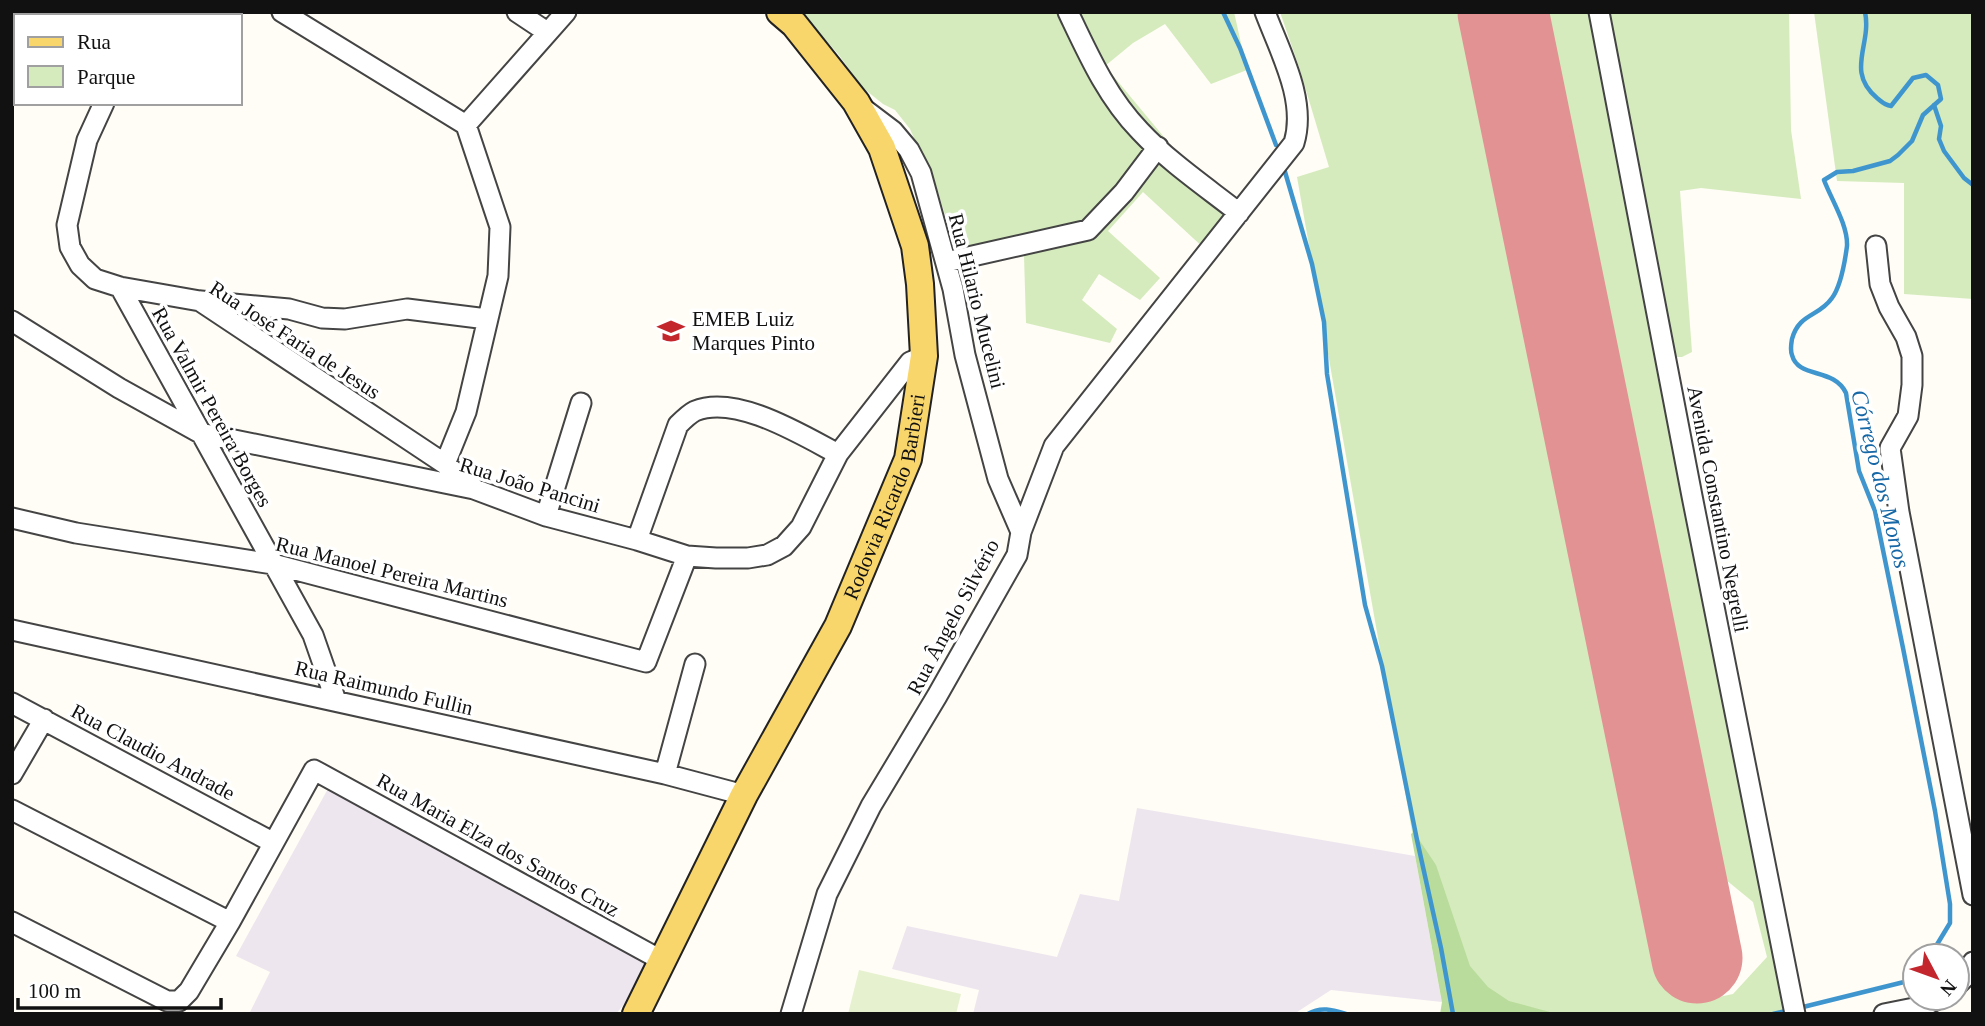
<svg xmlns="http://www.w3.org/2000/svg" width="1985" height="1026" viewBox="0 0 1985 1026" font-family="'Times New Roman',serif">
	<style>
		.industrial { fill: #eee6ef }
		.green { fill: #d5ebbd }
		.forest { fill: #b9dc9c }
		.pitch { fill: #e6f2cf }
		.lines { fill: none; stroke-linecap: round; stroke-linejoin: round }
		.stream { stroke: #3f96cf; stroke-width: 4.5 }
		.runway { stroke: #e29292; stroke-width: 91 }
		.minor-casing { stroke: #444; stroke-width: 23 }
		.major-casing { stroke: #222; stroke-width: 30 }
		.minor { stroke: #fff; stroke-width: 19 }
		.major { stroke: #f9d66b; stroke-width: 26 }
		.labels { text-anchor: middle; stroke-width: 7; stroke-linejoin: round; paint-order: stroke }
		.street-label { font-size: 21px; fill: #111; stroke: #fff }
		.poi-label { font-size: 21px; fill: #111; stroke: #fff; text-anchor: start }
		.water-label { font-size: 23px; font-style: italic; fill: #1768a6; stroke: #fff }
	</style>
	<rect width="100%" height="100%" fill="#fffdf5"/>
	<path class="industrial" d="M330 785 654 967 616 1014H249L270 972 236 956Z
		M1137 808 1415 856 1442 1002 1331 990 1294 1014H973L979 990 892 969 907 926 1057 957 1080 894 1119 901Z"/>
	<path class="green" d="M801 12H1234L1247 70 1211 84 1165 24 1133 43 1105 66 1232 219 1206 250 1143 192 1108 231 1160 278 1140 300 1099 274 1082 300 1117 329 1110 343 1026 323 1024 256 959 261 938 192 910 129 895 110 883 104 863 88 838 54Z
		M1280 12H1474L1672 995 1690 1003 1733 994 1767 957 1753 902 1709 866 1533 12H1589L1787 1014H1457L1442 1002 1297 177 1329 167 1299 67Z
		M1601 12H1789L1791 130 1801 199 1701 188 1680 191 1692 352 1682 357H1675Z
		M1814 12H1973V299L1904 294V183L1837 181Z"/>
	<path class="forest" d="M1414 832 1436 865 1470 966 1488 987 1509 1001 1557 1014H1440L1442 1002 1411 834Z"/>
	<path class="pitch" d="M859 970 961 994 956 1014H848Z"/>
	<g class="lines">
		<path class="stream" d="M1223 12 1240 48 1276 145
			M1865 12C1872 45 1845 71 1877 98 1882 102 1884 105 1891 106L1913 78 1926 75 1938 85 1941 99 1923 115 1912 141 1898 155 1890 161 1853 171 1837 172 1824 180C1831 199 1848 225 1847 246 1845 261 1841 286 1832 298 1819 317 1799 313 1792 339 1791 345 1790 350 1792 355 1798 379 1834 367 1846 393L1859 471 1875 511 1903 648 1935 811 1950 904V923L1930 956
			M1934 105 1941 126 1939 139 1944 151 1964 178 1973 185
			M1283 165 1312 264 1324 322 1327 374 1365 605 1382 666 1417 840 1441 948 1453 1014
			M1799 1008 1904 982 1915 975
			M1308 1014C1321 1006 1333 1010 1346 1014
			M1773 1014 1790 1010"/>
		<path class="runway" d="M1503 12 1697 958"/>
		<defs>
			<path id="minor" d="M282 12 466 125
				M517 12 547 32
				M1068 12C1088 54 1107 97 1140 131 1169 162 1206 187 1239 213
				M1599 12 1692 496 1795 1014
				M58 16 60 12
				M157 16 159 12
				M12 91 16 85
				M104 103 87 140 67 225 70 247 80 265 95 279 120 287 200 301 445 464 474 488
				M864 109 893 131 909 150 921 173 953 289 965 355 998 479 1021 532
				M466 125 566 12
				M1876 246 1880 284 1889 307 1906 337 1912 356V385L1908 416 1890 448 1899 512 1973 895
				M946 262 1088 230 1124 192 1158 147
				M120 287 313 635 336 701
				M201 301 289 309 322 318 345 319 407 309 487 319
				M12 321 119 388 200 433 474 489 546 516 637 540 687 556 716 558H748L767 555 784 546 801 527 838 454 910 362 924 356
				M445 464 466 412 498 276 500 227 466 125
				M546 516 581 403
				M12 518 76 533 273 564 646 662 687 556
				M637 540 678 425C683 420 689 414 695 411 736 394 802 435 838 454
				M12 630 665 774 744 795
				M12 703 272 842
				M12 774 44 719
				M665 774 695 664
				M12 810 230 922
				M12 922 167 1001H179L189 991 230 922 314 770 661 960
				M1957 985 1965 977 1973 962
				M791 1014 827 894 871 806 937 696 1017 555 1021 532 1054 446 1294 143C1307 100 1280 52 1265 12
				M1884 1014 1924 1006 1939 998"/>
			<g id="major">
				<path id="s1" d="M636 1014 744 795 838 626 908 459 924 356 920 284 915 246 882 148 856 102 794 24 780 12"/>
			</g>
		</defs>
		<use href="#minor" class="minor-casing"/>
		<use href="#major" class="major-casing"/>
		<use href="#minor" class="minor"/>
		<use href="#major" class="major"/>
	</g>
	<defs>
		<symbol id="school-bare" viewBox="-9 -9 18 18"><path d="M0-5L7-2L0 1L-7-2ZM-4 1L0 2.5L4 1V4Q0 6-4 4Z" fill="#c4262e" stroke="#fff" stroke-width="2.5" paint-order="stroke"/></symbol>
	</defs>
	<g fill-rule="evenodd">
		<use href="#school-bare" x="652" y="312" width="38" height="38"/>
	</g>
	<g class="labels">
		<g class="street-label">
			<text transform="translate(977 301) rotate(76)" y="7">Rua Hilario Mucelini</text>
			<text transform="translate(295 340) rotate(33)" y="7">Rua José Faria de Jesus</text>
			<text transform="translate(212 407) rotate(61)" y="7">Rua Valmir Pereira Borges</text>
			<text transform="translate(530 485) rotate(17)" y="7">Rua João Pancini</text>
			<text dy="7" stroke="none"><textPath href="#s1" startOffset="576">Rodovia Ricardo Barbieri</textPath></text>
			<text transform="translate(1718 509) rotate(79)" y="7">Avenida Constantino Negrelli</text>
			<text transform="translate(392 572) rotate(14)" y="7">Rua Manoel Pereira Martins</text>
			<text transform="translate(953 617) rotate(-62)" y="7">Rua Ângelo Silvério</text>
			<text transform="translate(384 688) rotate(13)" y="7">Rua Raimundo Fullin</text>
			<text transform="translate(153 752) rotate(28)" y="7">Rua Claudio Andrade</text>
			<text transform="translate(498 845) rotate(29)" y="7">Rua Maria Elza dos Santos Cruz</text>
		</g>
		<g class="poi-label">
			<text x="692" y="326">EMEB Luiz<tspan x="692" dy="24">Marques Pinto</tspan></text>
		</g>
		<g class="water-label">
			<text transform="translate(1881 479) rotate(76)" y="8">Córrego dos Monos</text>
		</g>
	</g>
	<rect width="1985" height="1026" fill="none" stroke="#111111" stroke-width="28"/>
	<rect x="14" y="14" width="228" height="91" fill="#ffffff" stroke="#a0a0a0" stroke-width="2"/>
	<rect x="28" y="37" width="35" height="10" fill="#f9d66b" stroke="#a0a0a0" stroke-width="2"/>
	<text x="77" y="49" font-size="21" fill="#111111">Rua</text>
	<rect x="28" y="66" width="35" height="21" fill="#d5ebbd" stroke="#a0a0a0" stroke-width="2"/>
	<text x="77" y="84" font-size="21" fill="#111111">Parque</text>
	<g transform="translate(1936 977) rotate(131)"><circle r="33" fill="#ffffff" stroke="#a0a0a0" stroke-width="2"/>
	<path d="M0-5L12 26L0 18L-12 26Z" fill="#c4262e"/>
	<text y="-10" font-size="19" font-weight="bold" text-anchor="middle" fill="#111111">N</text>
	</g>
	<path d="M18 998v10h203v-10" fill="none" stroke="#111111" stroke-width="3.5"/>
	<text x="28" y="998" font-size="21" fill="#111111" stroke="#ffffff" stroke-width="5" paint-order="stroke">100 m</text>
</svg>
